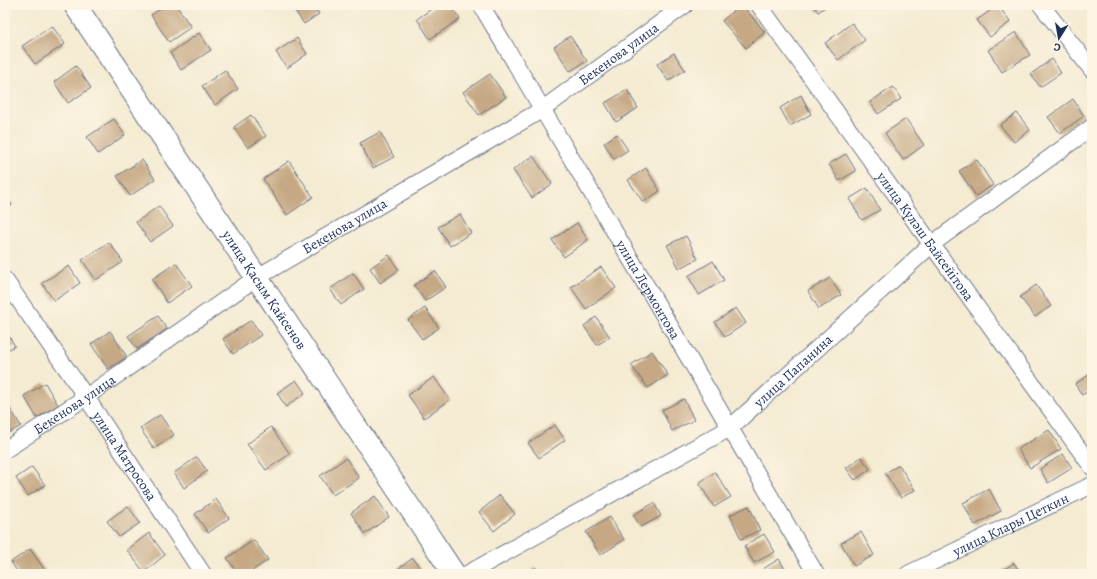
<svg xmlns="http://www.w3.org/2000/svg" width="1097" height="579" viewBox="0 0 1097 579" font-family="Alegreya,serif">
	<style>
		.building { fill: #c6a984 }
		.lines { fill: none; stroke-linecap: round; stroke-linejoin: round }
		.street-casing { stroke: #677187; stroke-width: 18 }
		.secondary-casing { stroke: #677187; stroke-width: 24 }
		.street { stroke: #fff; stroke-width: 16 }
		.secondary { stroke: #fff; stroke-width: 22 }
		.labels { text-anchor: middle; stroke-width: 3; stroke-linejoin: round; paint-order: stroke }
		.street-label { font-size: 14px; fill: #1b2f5e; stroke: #fcf5e5 }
	</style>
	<rect width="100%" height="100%" fill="#fcf5e5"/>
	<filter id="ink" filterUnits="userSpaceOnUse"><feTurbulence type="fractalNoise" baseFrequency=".025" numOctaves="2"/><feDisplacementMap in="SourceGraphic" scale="8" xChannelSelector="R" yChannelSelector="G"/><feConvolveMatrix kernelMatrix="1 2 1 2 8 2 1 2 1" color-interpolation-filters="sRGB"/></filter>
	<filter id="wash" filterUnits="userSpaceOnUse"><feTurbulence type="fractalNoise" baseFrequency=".012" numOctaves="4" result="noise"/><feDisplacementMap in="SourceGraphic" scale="16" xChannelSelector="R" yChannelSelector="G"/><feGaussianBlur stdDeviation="0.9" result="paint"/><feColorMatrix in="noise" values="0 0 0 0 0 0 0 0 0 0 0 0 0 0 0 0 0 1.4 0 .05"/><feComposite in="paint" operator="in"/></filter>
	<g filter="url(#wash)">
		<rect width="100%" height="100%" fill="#f4ebd2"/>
		<g id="blocks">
			<path class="building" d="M166 5H176L191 27 169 42 151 15Z
				M291 5H313L319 14 304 24Z
				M437 5H450L460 19 430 39 417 19Z
				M740 5H742L765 32 746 48 722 21Z
				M813 5H828L818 12Z
				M998 5 1010 22 990 37 977 20Z
				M852 23 865 40 838 60 825 43Z
				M52 26 65 44 35 64 22 46Z
				M1016 32 1030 55 1002 72 988 50Z
				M199 33 211 50 181 70 170 53Z
				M570 36 587 61 570 71 554 47Z
				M297 38 307 54 287 68 276 52Z
				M674 53 685 70 668 81 657 64Z
				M1052 59 1061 73 1040 87 1031 74Z
				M76 66 91 88 68 103 54 82Z
				M225 70 238 89 215 105 202 86Z
				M490 74 506 97 479 115 463 92Z
				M893 87 901 99 878 114 870 102Z
				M627 90 638 108 616 122 605 103Z
				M801 95 811 114 790 126 780 108Z
				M1073 99 1084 116 1060 133 1048 117Z
				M1017 113 1030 130 1014 142 1000 125Z
				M251 115 266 136 248 148 234 127Z
				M114 119 125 135 98 154 87 137Z
				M906 119 924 145 903 160 885 133Z
				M380 132 394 157 373 168 360 143Z
				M617 134 628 150 614 159 604 143Z
				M846 154 856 171 839 181 829 164Z
				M533 156 552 184 532 198 513 170Z
				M142 160 155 179 130 196 117 176Z
				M977 160 993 185 976 196 959 171Z
				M289 161 313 197 287 215 263 179Z
				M646 168 660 191 643 202 628 180Z
				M867 188 880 210 862 220 849 199Z
				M5 194 12 205 5 210Z
				M159 206 173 226 150 242 136 222Z
				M460 214 471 233 450 246 438 227Z
				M577 223 588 240 564 257 552 240Z
				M686 236 698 259 679 268 667 245Z
				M109 242 123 262 96 280 82 260Z
				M389 255 399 270 380 283 370 268Z
				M713 261 724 280 699 295 688 276Z
				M176 263 192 286 167 303 152 279Z
				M69 266 80 283 54 301 42 283Z
				M601 267 616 288 586 309 571 287Z
				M435 271 446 287 425 301 414 285Z
				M353 273 364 289 341 305 330 289Z
				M830 278 841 295 819 309 808 291Z
				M1036 285 1051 306 1035 317 1020 297Z
				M425 308 439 328 422 339 408 320Z
				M736 308 746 323 725 337 715 322Z
				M158 316 167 329 137 349 128 336Z
				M596 317 610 337 597 345 584 326Z
				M251 320 261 335 233 354 223 339Z
				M5 330 15 346 5 351Z
				M110 331 127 357 108 369 91 344Z
				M652 351 668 375 648 388 631 365Z
				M1092 373V389L1082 395 1075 384Z
				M434 377 450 400 424 418 408 395Z
				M296 380 305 393 286 407 277 393Z
				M45 383 58 405 37 418 24 396Z
				M684 399 694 420 672 431 662 410Z
				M9 407 21 426 5 435V410Z
				M160 415 174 435 154 449 140 428Z
				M555 425 565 440 539 458 528 443Z
				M271 427 290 454 266 470 247 444Z
				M1049 430 1061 449 1030 468 1018 449Z
				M1063 454 1072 468 1048 483 1040 469Z
				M197 457 207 471 184 488 174 473Z
				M861 457 870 469 855 480 846 468Z
				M346 458 359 478 333 495 320 476Z
				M899 465 915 490 901 498 885 473Z
				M32 467 45 485 28 496 16 478Z
				M715 472 731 497 714 507 699 483Z
				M989 489 1001 511 975 525 963 503Z
				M500 495 515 514 494 531 479 512Z
				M375 496 389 517 365 534 351 513Z
				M216 499 229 518 208 533 195 514Z
				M654 503 661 516 641 527 633 515Z
				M128 506 140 523 119 537 107 521Z
				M749 506 760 530 741 539 730 515Z
				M610 517 624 540 600 555 586 532Z
				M861 532 874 555 854 566 841 543Z
				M149 533 165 555 144 572 127 550Z
				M764 534 775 552 754 563 744 546Z
				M254 540 268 560 248 574H238L227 558Z
				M30 549 47 573 46 574H19L11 562Z
				M413 558 424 574H393L392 573Z
				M779 559 788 574H766L763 569Z
				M1014 563 1021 574H997Z
				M536 568 540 574H528Z"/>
		</g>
	</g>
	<g filter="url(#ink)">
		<use href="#blocks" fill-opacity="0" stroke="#677187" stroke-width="1"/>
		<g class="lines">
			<defs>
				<g id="street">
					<path id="s1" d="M481 5 816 574"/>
					<path id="s2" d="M759 5 1092 467"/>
					<path d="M1041 5 1092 70"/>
					<path id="s3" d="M5 280 86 397 203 574"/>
					<path id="s4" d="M5 450 86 397 256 278 543 109 685 5"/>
					<path id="s5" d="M467 574 730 428 932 244 1092 127"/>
					<path id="s6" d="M908 574 1092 485"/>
				</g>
				<g id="secondary">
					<path id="s7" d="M75 5 454 574"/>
				</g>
			</defs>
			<use href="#street" class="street-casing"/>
			<use href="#secondary" class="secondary-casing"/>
			<use href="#street" class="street"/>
			<use href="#secondary" class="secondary"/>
		</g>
	</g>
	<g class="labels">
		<g class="street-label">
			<text dy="5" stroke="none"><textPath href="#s4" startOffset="731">Бекенова улица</textPath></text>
			<text dy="5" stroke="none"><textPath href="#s4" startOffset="407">Бекенова улица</textPath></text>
			<text dy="5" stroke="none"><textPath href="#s2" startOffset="285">улица Күләш Байсейітова</textPath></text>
			<text dy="5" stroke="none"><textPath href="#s1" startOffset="330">улица Лермонтова</textPath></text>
			<text dy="5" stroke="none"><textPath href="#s7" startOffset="342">улица Қасым Қайсенов</textPath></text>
			<text dy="5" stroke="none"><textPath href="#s5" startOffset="386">улица Папанина</textPath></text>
			<text dy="5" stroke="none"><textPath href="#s4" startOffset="83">Бекенова улица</textPath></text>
			<text dy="5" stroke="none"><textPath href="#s3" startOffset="213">улица Матросова</textPath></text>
			<text dy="5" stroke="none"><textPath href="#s6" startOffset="114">улица Клары Цеткин</textPath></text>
		</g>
	</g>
	<rect width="1097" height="579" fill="none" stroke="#fcf5e5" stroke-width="20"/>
	<g transform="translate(1059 38) rotate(191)" stroke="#fcf5e5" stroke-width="3" paint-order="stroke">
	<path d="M0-3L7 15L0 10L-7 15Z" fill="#1b2f5e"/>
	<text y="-6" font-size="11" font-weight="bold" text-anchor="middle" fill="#1b2f5e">С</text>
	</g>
</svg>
